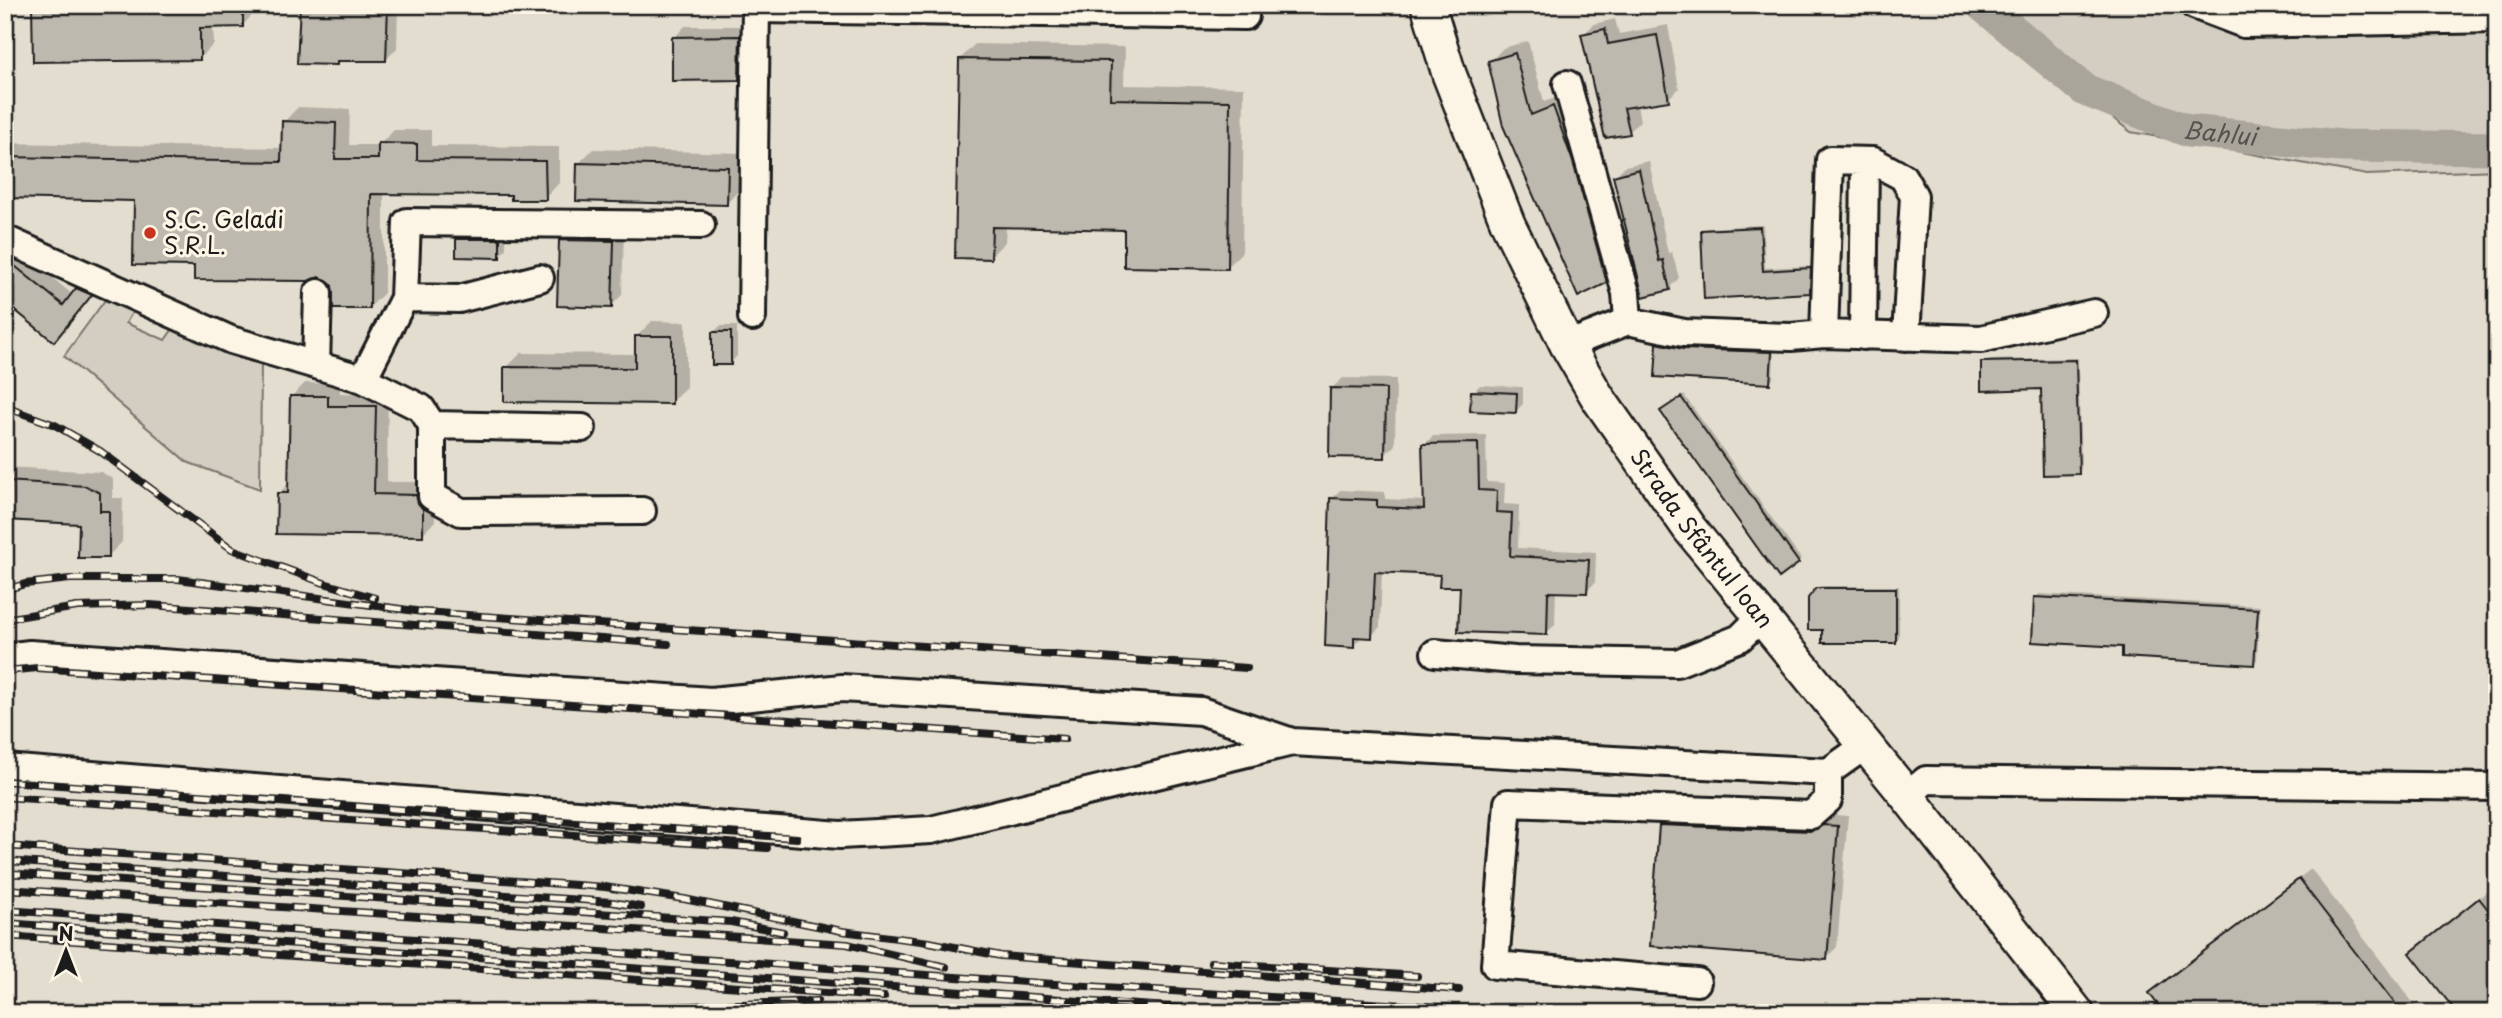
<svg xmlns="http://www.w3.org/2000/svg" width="2502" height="1018" viewBox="0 0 2502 1018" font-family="'Playpen Sans',sans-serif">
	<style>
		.built { fill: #e3ddcf }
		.green { fill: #d3cec1; stroke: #78756e; stroke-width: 2 }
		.shadow { fill: #0003 }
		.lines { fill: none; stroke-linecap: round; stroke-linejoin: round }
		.river { stroke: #aaa59b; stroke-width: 33 }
		.building { fill: #beb9ae; stroke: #1c1c1c; stroke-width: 2 }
		.minor-casing { stroke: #1c1c1c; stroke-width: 32 }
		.major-casing { stroke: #1c1c1c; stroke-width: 38 }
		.minor { stroke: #fcf5e5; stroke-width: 26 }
		.major { stroke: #fcf5e5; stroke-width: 33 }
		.rail-casing { stroke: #1c1c1c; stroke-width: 8 }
		.rail { stroke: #fcf5e5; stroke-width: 5; stroke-dasharray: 16; stroke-linecap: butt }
		.poi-dot { fill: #c8321e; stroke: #fcf5e5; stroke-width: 2.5 }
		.labels { text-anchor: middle; stroke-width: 6; stroke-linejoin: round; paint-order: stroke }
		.poi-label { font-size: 23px; fill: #1c1c1c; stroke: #fcf5e5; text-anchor: start }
		.street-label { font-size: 23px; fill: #1c1c1c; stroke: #fcf5e5 }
		.water-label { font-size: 24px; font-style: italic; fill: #55534f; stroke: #fcf5e5 }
	</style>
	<rect width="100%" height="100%" fill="#f3ecdd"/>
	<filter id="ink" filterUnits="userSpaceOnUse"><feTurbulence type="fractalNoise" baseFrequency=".0143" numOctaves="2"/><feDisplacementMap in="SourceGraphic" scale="14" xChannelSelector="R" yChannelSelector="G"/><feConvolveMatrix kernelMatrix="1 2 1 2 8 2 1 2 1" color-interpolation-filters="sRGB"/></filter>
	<g filter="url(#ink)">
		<path class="built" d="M5 5H1966L2131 132 2367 175 2497 170V1013H5Z"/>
		<path class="green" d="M1966 5H2497V170L2367 175 2131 132Z
			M108 296 135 308 126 323 165 340 175 326 261 362 260 489 187 462 64 356Z"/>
		<path class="shadow" d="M36 5H265L263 8H256V11L243 25 213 26 214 44 200 58 34 7Z
			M301 5H398L397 48 386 60 341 59 336 64Z
			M1615 19 1619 34 1668 25 1679 88 1668 99 1637 104 1640 121 1629 132 1583 35 1594 24Z
			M685 26H750V67L739 79 674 38Z
			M1528 41 1544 102 1566 94 1620 268 1606 282 1490 62 1503 48Z
			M975 44 1125 47 1124 85 1244 87 1242 252 1227 267 1126 228 1006 226 1005 242 990 257 960 59Z
			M298 107 350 109 349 145H379L394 130H431V146L559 147V183L545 198 513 193H384V293L370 307 335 292 330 280 318 275 195 265 136 199 5 197V143L283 148 284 122Z
			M593 149 742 153 741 188 727 203 578 164Z
			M1649 161 1668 253 1672 252 1679 278 1669 288 1615 176 1625 166Z
			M1763 225 1765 268 1813 266 1812 289 1809 292 1706 297 1703 231 1706 228Z
			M572 229 624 231 622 295 611 306 561 240Z
			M465 232 506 233V249L499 256 458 239Z
			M19 250 73 295 88 279 101 284 64 329 5 265Z
			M652 321 686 322V387L671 402 506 368 521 353 637 354V336Z
			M720 326H737V356L730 364 713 333Z
			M1661 341 1687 346 1774 350 1773 379 1770 382 1658 344Z
			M2078 358 2081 469 2078 472 2043 388 1983 363 1986 360Z
			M1343 378 1396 379 1395 445 1384 456 1331 389Z
			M305 383 340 384V393L388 394 387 482H429L436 495 435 521 422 535 278 494 290 482 292 396Z
			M1480 385 1523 387V404L1516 411 1473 392Z
			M1684 395 1801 559 1798 562 1665 408Z
			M1486 435 1487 482 1505 483 1504 504 1519 505 1518 548 1596 552 1595 583 1586 591 1556 590 1555 625 1546 633 1442 573 1382 570 1380 627 1371 636 1362 637 1353 646 1332 499 1340 490 1385 492V499L1426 501 1424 445 1433 436Z
			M5 467 101 472 113 479V498H123L122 542 108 556 80 523 5 519Z
			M1821 586H1899V638L1896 641 1817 590Z
			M2039 594 2260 606 2257 660 2254 663 2124 645 2036 597Z
			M1672 814 1823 820 1836 815 1848 816 1837 947 1826 958 1661 826Z
			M2311 869 2421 1013H2167L2152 993 2162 982Z
			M2491 889 2497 896V1013L2412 953Z"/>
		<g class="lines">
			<path class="river" id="s1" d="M1982 5 2085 90 2188 131 2342 146 2497 148"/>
		</g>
		<path class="building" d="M60 5H243V27L200 28V60L33 62 32 6Z
			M300 5H388L386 61H337V65L297 64Z
			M1605 29 1608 44 1657 35 1669 101 1624 108 1630 134 1605 138 1581 34Z
			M740 36 739 80 672 81V37Z
			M1515 53 1531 115 1553 106 1573 162 1607 283 1578 297 1503 126 1488 61Z
			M959 59 1111 61 1110 99 1230 101 1228 269 1124 267V230L992 227 991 259 955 258Z
			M282 121 336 123 335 159H378V143L417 144V160L545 161 546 200H511V195L371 194 370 309H333L332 286 327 280 319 277 308 281 194 280V266L133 265 134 201 5 198V157L281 162Z
			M577 163 728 167 727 205 576 201Z
			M1639 169 1659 261 1663 260 1670 290 1643 297 1613 176Z
			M1760 227 1763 271 1811 268 1810 293 1704 299 1701 230Z
			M456 239H500V258L456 257Z
			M559 240 614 241 612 308 557 306Z
			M5 258 63 305 76 288 92 295 54 342 5 302Z
			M712 332H731V365H712Z
			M635 336H672V404L504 402V367L635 368Z
			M1657 343 1683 349 1772 352 1770 384 1655 377Z
			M2076 360 2079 474 2043 475 2041 389 1981 391V362Z
			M1330 388 1386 389 1385 458 1329 457Z
			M1471 391 1517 393 1516 413 1470 411Z
			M290 396H328V406H376L374 494 416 495 418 503 423 509V536L276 534 277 493H288Z
			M1681 397 1799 563 1779 578 1660 411Z
			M1478 443 1479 490 1497 491 1496 512 1512 513 1510 556 1589 560 1587 593 1548 592 1547 635 1458 632 1460 587H1439L1440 575 1375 572 1372 638 1354 637V648L1325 646 1330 498 1377 500V507L1424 509 1422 444Z
			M5 481 86 486 100 493V511H109V558H78L79 524 5 520Z
			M1816 588H1896V643H1822V630H1808V598Z
			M2034 597 2258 609 2254 665 2122 657V647L2032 642Z
			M1659 825 1810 831 1823 825 1838 826 1827 960 1650 946Z
			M2299 879 2402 1013H2164L2149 993Z
			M2479 898 2497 921V1013H2457L2410 953Z"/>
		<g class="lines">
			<defs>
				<path id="minor" d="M2194 5 2244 24 2497 19
					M756 9 1245 16
					M1567 84 1626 293 1628 321
					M5 239 231 340 363 379 421 408 432 425V496L461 512 642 511
					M404 298 459 299 540 278
					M752 317 756 5
					M1824 334 1830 160 1873 161 1903 177 1914 196 1906 337
					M1863 336 1865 161
					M1567 345 1628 321 1684 333 1791 337 1824 334 1981 339 2094 313
					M316 365 318 293
					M363 379 404 298 407 222 701 225
					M432 425 582 428
					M1435 653 1515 660 1677 663 1740 638 1761 617
					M5 657 30 654 711 701 842 688 1201 711 1292 742 1828 772
					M5 768 840 835 931 830 1292 742
					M1907 796 1926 780 2497 787
					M1697 982 1495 965 1508 803 1811 815 1828 800V772L1866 745"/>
				<g id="major">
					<path id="s2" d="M1428 5 1449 74 1508 224 1567 345 1598 398 1689 528 1907 796 2077 1013"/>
				</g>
			</defs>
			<use href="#minor" class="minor-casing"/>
			<use href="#major" class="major-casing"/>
			<use href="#minor" class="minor"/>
			<use href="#major" class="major"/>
			<defs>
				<path id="rail" d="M5 407 55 425 100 451 232 549 324 583 375 598
					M5 590 25 584 70 579H178L423 612 1247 668
					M5 619 77 607 150 605 668 644
					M5 671 38 668 1065 739
					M5 781 797 838
					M5 797 767 848
					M5 846 605 887 684 899 842 931 929 942 1001 956 1459 990
					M5 861 612 902 641 907
					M5 873 731 922 783 932
					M5 889 847 944 946 967
					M5 910 1054 984 1540 1013
					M5 923 1061 999
					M5 936 884 997
					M1211 962 1417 976
					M1051 999 1182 1008
					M523 1013 817 1001"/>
			</defs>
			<use href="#rail" class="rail-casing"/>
			<use href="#rail" class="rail"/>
		</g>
	</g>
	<circle class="poi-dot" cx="150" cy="233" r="7"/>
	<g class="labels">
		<g class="poi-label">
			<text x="164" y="228">S.C. Geladi<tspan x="164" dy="26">S.R.L.</tspan></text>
		</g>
		<g class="street-label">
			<text dy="8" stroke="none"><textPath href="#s2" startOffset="604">Strada Sfântul Ioan</textPath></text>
		</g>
		<g class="water-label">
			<text dy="8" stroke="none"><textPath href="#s1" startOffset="276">Bahlui</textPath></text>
		</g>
	</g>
	<rect width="2502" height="1018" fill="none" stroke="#fcf5e5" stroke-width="28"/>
	<rect x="14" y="14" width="2474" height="990" fill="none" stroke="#1c1c1c" stroke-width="2.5" filter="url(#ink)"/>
	<g transform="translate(66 951)" stroke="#fcf5e5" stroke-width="5" paint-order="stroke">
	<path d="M0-5L12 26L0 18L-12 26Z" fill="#1c1c1c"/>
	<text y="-10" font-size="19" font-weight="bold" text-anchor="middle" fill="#1c1c1c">N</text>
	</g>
</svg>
